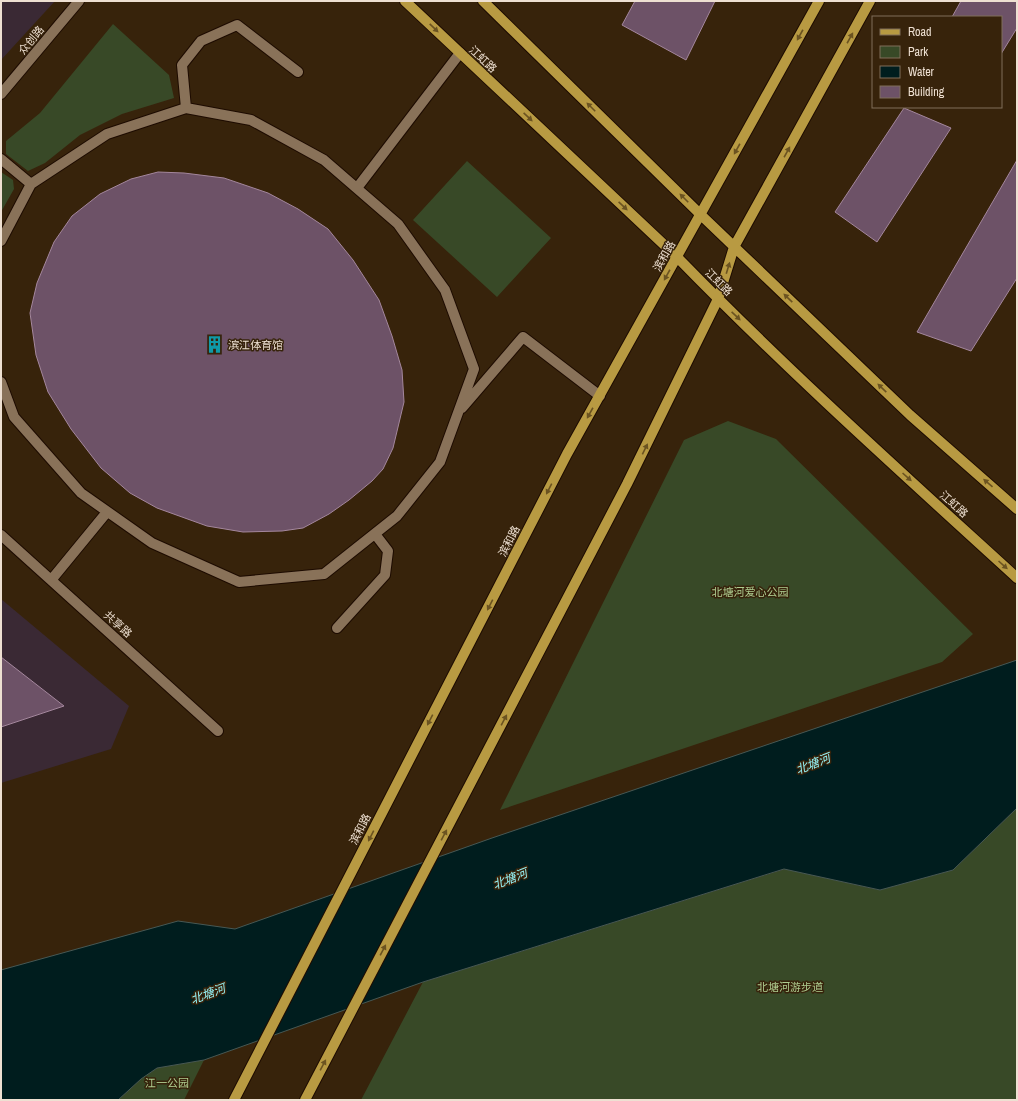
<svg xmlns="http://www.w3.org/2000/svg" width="1018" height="1101" viewBox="0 0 1018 1101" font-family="'Archivo Narrow','Noto Sans SC',sans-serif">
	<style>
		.commercial { fill: #3a2934 }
		.green { fill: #384927 }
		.water { fill: #001d1e; stroke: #475854 }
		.building { fill: #6d5267; stroke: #a4879d }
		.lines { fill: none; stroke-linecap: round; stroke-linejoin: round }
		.minor-casing { stroke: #1d0b00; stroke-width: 12 }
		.major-casing { stroke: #1d0b00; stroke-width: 12 }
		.minor { stroke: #897259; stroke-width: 10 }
		.major { stroke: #b89a42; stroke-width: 10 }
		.oneway { fill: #6b5321 }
		.labels { text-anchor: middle; stroke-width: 3; stroke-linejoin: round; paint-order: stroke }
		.street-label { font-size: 11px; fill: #eee0d2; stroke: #37230b }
		.poi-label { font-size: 11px; fill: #eee0d2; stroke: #37230b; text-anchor: start }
		.park-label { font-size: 11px; fill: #aecd90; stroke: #37230b }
		.water-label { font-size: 12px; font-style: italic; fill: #94f3f7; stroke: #37230b }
	</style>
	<rect width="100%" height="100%" fill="#37230b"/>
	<path class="commercial" d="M1 1H55L1 60Z
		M1 599 129 706 111 749 1 783Z"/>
	<path class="green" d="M113 24 169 75 174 98 122 114 80 135 45 163 28 171 6 154V141L40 113Z
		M467 161 551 238 497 297 413 220Z
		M1 172 13 180 14 189 1 212Z
		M728 421 776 439 973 634 942 662 500 810 684 440Z
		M1017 808V1100H361L423 982 785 869 879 890 953 870Z
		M204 1060 184 1100H118L141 1079 157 1068Z"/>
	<path class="water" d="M1017 660V808L953 870 880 890 784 869 423 982 204 1060 157 1068 141 1079 118 1100H1V970L178 921 235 929 492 838Z"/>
	<path class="building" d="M635 1H715L686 60 622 25Z
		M961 1H1017V28L1001 54V17H952Z
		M904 108 951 128 877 242 835 212Z
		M1017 160V278L971 351 917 332Z
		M158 172 184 173 224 178 268 193 298 209 328 229 353 260 379 300 392 336 402 370 404 402 393 448 383 469 372 481 349 500 329 514 303 528 282 531 243 532 207 526 157 508 130 493 101 468 71 429 48 392 36 355 30 313 37 283 54 242 72 216 100 194 131 179Z
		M1 657 64 706 1 727Z"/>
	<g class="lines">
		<defs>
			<path id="minor" d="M1 94 79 1
				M186 108 182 65 201 41 237 25 298 72
				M1 159 31 184
				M357 188 460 53
				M1 241 31 184 107 134 186 108 251 120 324 160 398 224 445 290 474 369 440 462 397 516 324 574 239 582 152 543 81 493 14 417 1 382
				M462 408 523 337 600 396
				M1 535 218 731
				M52 579 107 512
				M337 628 385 575 388 551 375 534"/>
			<path id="major" d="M405 1 677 257C786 369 902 473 1017 578
				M483 1 701 215 910 415 1017 509
				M234 1100 567 454 819 1
				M305 1100 627 484 718 299 734 247 870 1"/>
		</defs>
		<use href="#minor" class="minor-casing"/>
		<use href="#major" class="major-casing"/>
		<use href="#minor" class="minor"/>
		<use href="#major" class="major"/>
	</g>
	<defs><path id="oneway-solid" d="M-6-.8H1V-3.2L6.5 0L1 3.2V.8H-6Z"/></defs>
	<g class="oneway">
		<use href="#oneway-solid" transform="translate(434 28) rotate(44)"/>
		<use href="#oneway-solid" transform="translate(800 35) rotate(119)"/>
		<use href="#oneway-solid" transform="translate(850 38) rotate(-61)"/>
		<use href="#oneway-solid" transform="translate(591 107) rotate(-135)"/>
		<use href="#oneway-solid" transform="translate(528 117) rotate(43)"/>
		<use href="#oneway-solid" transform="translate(737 149) rotate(119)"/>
		<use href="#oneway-solid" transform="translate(787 152) rotate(-61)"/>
		<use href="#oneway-solid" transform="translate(684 198) rotate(-135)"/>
		<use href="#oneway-solid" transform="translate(623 206) rotate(43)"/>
		<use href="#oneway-solid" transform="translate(728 268) rotate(-73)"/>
		<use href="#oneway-solid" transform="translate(667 275) rotate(119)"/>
		<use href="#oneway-solid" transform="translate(788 298) rotate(-136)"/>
		<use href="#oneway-solid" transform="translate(736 316) rotate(43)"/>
		<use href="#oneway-solid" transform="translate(882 388) rotate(-136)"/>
		<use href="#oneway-solid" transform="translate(590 413) rotate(119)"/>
		<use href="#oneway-solid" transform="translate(645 449) rotate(-64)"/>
		<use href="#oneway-solid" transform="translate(907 477) rotate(42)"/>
		<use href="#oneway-solid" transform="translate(988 483) rotate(-139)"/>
		<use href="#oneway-solid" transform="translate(549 489) rotate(117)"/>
		<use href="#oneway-solid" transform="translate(1003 565) rotate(42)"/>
		<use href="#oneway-solid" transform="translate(490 605) rotate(117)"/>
		<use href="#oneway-solid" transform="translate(430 720) rotate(117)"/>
		<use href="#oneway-solid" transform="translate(504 720) rotate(-62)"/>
		<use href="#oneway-solid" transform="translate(444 835) rotate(-62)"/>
		<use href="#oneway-solid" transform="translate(371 836) rotate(117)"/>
		<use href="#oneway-solid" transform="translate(383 950) rotate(-62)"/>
		<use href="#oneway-solid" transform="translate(323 1065) rotate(-62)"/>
	</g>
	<defs>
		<symbol id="building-bare" viewBox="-9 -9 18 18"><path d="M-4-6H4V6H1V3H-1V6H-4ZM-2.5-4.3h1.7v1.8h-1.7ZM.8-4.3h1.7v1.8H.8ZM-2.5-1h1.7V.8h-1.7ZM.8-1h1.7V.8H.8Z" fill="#0f9aa8" stroke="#37230b" stroke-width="2.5" paint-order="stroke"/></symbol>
	</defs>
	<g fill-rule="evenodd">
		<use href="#building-bare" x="202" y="332" width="25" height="25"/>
	</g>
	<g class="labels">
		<g class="street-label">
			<text transform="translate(31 40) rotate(-50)" y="4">众创路</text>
			<text transform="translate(483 59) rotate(43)" y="4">江虹路</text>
			<text transform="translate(664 256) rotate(-61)" y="4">滨和路</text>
			<text transform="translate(719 282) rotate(45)" y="4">江虹路</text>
			<text transform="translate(954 504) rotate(42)" y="4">江虹路</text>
			<text transform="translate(509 541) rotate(-63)" y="4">滨和路</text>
			<text transform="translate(118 624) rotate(42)" y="4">共享路</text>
			<text transform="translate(360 829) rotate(-63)" y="4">滨和路</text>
		</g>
		<g class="poi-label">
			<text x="228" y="349">滨江体育馆</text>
		</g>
		<g class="park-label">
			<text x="750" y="596">北塘河爱心公园</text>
			<text x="790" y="991">北塘河游步道</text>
			<text x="167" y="1087">江一公园</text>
		</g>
		<g class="water-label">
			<text transform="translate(813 764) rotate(-21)" y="4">北塘河</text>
			<text transform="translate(510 879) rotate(-21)" y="4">北塘河</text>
			<text transform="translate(208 994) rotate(-20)" y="4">北塘河</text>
		</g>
	</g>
	<rect width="1018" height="1101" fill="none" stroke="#eee0d2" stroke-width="4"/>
	<rect x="872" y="16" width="130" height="92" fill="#37230b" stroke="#806f5b"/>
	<rect x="880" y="29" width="20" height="6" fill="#b89a42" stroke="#806f5b"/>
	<text x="908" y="36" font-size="12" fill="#eee0d2">Road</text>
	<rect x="880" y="46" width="20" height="12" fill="#384927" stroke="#806f5b"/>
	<text x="908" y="56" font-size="12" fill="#eee0d2">Park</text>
	<rect x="880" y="66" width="20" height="12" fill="#001d1e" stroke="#806f5b"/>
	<text x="908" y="76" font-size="12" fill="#eee0d2">Water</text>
	<rect x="880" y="86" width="20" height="12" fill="#6d5267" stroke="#806f5b"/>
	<text x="908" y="96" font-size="12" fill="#eee0d2">Building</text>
</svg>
